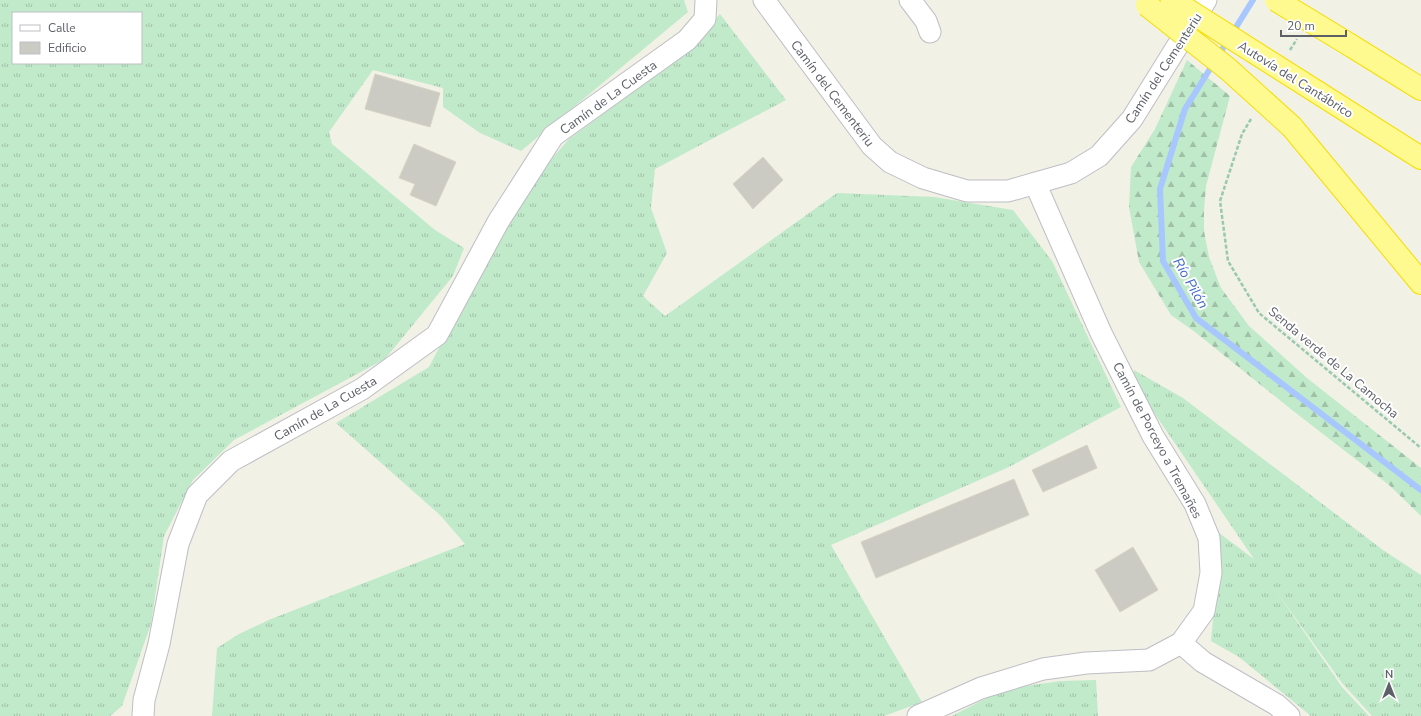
<svg xmlns="http://www.w3.org/2000/svg" width="1421" height="716" viewBox="0 0 1421 716" font-family="'Nunito Sans',sans-serif">
	<style>
		.grass { fill: url(#grass-tufts); fill-rule: evenodd }
		.forest { fill: url(#forest-firs) }
		.lines { fill: none; stroke-linecap: round; stroke-linejoin: round }
		.stream { stroke: #a8c7ff; stroke-width: 6 }
		.building { fill: #cccbc3; stroke: #d6d4c4 }
		.street-casing { stroke: #bebec5; stroke-width: 23 }
		.highway-casing { stroke: #f7dd00; stroke-width: 24 }
		.path { stroke: #98c9b0; stroke-width: 2.5; stroke-dasharray: 4 2; stroke-linecap: butt }
		.street { stroke: #fff; stroke-width: 21 }
		.highway { stroke: #fffa8f; stroke-width: 22 }
		.highway-bridge-casing { stroke: #f7dd00; stroke-width: 24; stroke-linecap: butt }
		.highway-bridge { stroke: #fffa8f; stroke-width: 22 }
		.labels { text-anchor: middle; stroke-width: 4; stroke-linejoin: round; paint-order: stroke }
		.street-label { font-size: 13px; fill: #5d6068; stroke: #fff }
		.water-label { font-size: 14px; font-style: italic; fill: #4167cc; stroke: #fff }
	</style>
	<defs>
		<pattern id="grass-tufts" width="24" height="20" patternUnits="userSpaceOnUse"><rect width="24" height="20" fill="#c1eaca"/><path d="M3 7l-1-3M5 7V3M7 7l1-3M15 17l-1-3M17 17v-4M19 17l1-3" fill="none" stroke="#a0c1a8"/></pattern>
		<pattern id="forest-firs" width="22" height="20" patternUnits="userSpaceOnUse"><rect width="22" height="20" fill="#c1eaca"/><path d="M5 1l3.5 6h-7zM16 11l3.5 6h-7z" fill="#a0c1a8"/></pattern>
	</defs>
	<rect width="100%" height="100%" fill="#f1f1e6"/>
	<path class="grass" d="M0 0H684L688 12 521 151 480 133 443 107V88L373 70 329 132 332 144 435 230 464 248 453 276 385 359 234 440 193 480 164 536 151 624 122 706 110 716H0ZM13 13H141V63H13Z
		M720 14 786 100 655 169 651 208 667 253 643 296 665 316 837 193 934 197 1013 210 1052 261 1121 407 1009 467 831 545 922 702 884 716H212L217 648 239 634 271 619 465 544 441 516 336 423 429 367 519 196 569 139 683 55Z
		M1134 370 1183 398 1383 550 1421 575V716H1372L1342 683 1276 591 1342 687 1369 716H1311L1239 657 1211 641 1215 598V530L1254 559 1133 382Z
		M1096 680 1098 716H952L1004 689 1061 681Z"/>
	<path class="forest" d="M1187 60 1230 96 1206 186 1204 211V231L1209 257 1221 288 1249 326 1307 378 1421 468V516L1389 485 1292 410 1195 332 1171 315 1139 262 1129 207 1131 167 1155 129Z"/>
	<g class="lines">
		<path class="stream" d="M1253 0 1185 109 1160 189 1163 261 1196 318 1421 490"/>
	</g>
	<path class="building" d="M375 74 440 93 430 127 365 109Z
		M414 144 456 162 436 206 410 195 415 184 399 178Z
		M763 157 783 180 753 209 733 184Z
		M1087 445 1097 468 1043 492 1032 470Z
		M1014 479 1029 515 876 578 861 542Z
		M1133 547 1158 590 1120 612 1095 570Z"/>
	<g class="lines">
		<defs>
			<path id="street" d="M764 0 872 146 890 162 923 178 967 191H1008L1071 173 1099 156 1132 119 1206 0
				M910 0 926 21 930 32
				M1181 643 1203 662 1277 705 1289 716
				M143 716 144 700 159 644 178 544 197 495 231 461 362 389 437 335 498 222 553 136 687 40 705 19 706 0
				M918 716 981 688 1043 669 1086 663 1149 660 1181 643 1204 611 1211 573 1209 538 1195 504 1153 436 1101 333 1035 183"/>
			<path id="highway" d="M1350 45 1421 89
				M1317 92 1421 158
				M1292 127 1421 283"/>
		</defs>
		<use href="#street" class="street-casing"/>
		<use href="#highway" class="highway-casing"/>
		<path class="path" d="M1290 50 1297 39
			M1251 119 1242 134 1220 201 1228 261 1259 313 1421 448"/>
		<use href="#street" class="street"/>
		<use href="#highway" class="highway"/>
		<defs>
			<path id="highway-bridge" d="M1172 0 1317 92
				M1276 0 1350 45
				M1147 5 1228 69 1292 127"/>
		</defs>
		<use href="#highway-bridge" class="highway-bridge-casing"/>
		<use href="#highway-bridge" class="highway-bridge"/>
	</g>
	<g class="labels">
		<g class="street-label">
			<text transform="translate(1163 68) rotate(-57)" y="5">Camín del Cementeriu</text>
			<text transform="translate(1296 79) rotate(32)" y="5">Autovía del Cantábrico</text>
			<text transform="translate(833 93) rotate(53)" y="5">Camín del Cementeriu</text>
			<text transform="translate(608 97) rotate(-36)" y="5">Camín de La Cuesta</text>
			<text transform="translate(1334 362) rotate(40)" y="5">Senda verde de La Camocha</text>
			<text transform="translate(325 408) rotate(-30)" y="5">Camín de La Cuesta</text>
			<text transform="translate(1158 440) rotate(62)" y="5">Camín de Porceyo a Tremañes</text>
		</g>
		<g class="water-label">
			<text transform="translate(1191 283) rotate(60)" y="5">Río Pilón</text>
		</g>
	</g>
	<rect x="12" y="12" width="130" height="52" fill="#ffffff" stroke="#bebfc3"/>
	<rect x="20" y="25" width="20" height="6" fill="#ffffff" stroke="#bebfc3"/>
	<text x="48" y="32" font-size="12" fill="#5d6068">Calle</text>
	<rect x="20" y="42" width="20" height="12" fill="#cccbc3" stroke="#bebfc3"/>
	<text x="48" y="52" font-size="12" fill="#5d6068">Edificio</text>
	<g transform="translate(1389 684)" stroke="#ffffff" stroke-width="3" paint-order="stroke">
	<path d="M0-3L7 15L0 10L-7 15Z" fill="#5d6068"/>
	<text y="-6" font-size="11" font-weight="bold" text-anchor="middle" fill="#5d6068">N</text>
	</g>
	<path d="M1281 30v6h65v-6" fill="none" stroke="#5d6068" stroke-width="2"/>
	<text x="1287" y="30" font-size="12" fill="#5d6068" stroke="#ffffff" stroke-width="3" paint-order="stroke">20 m</text>
</svg>
